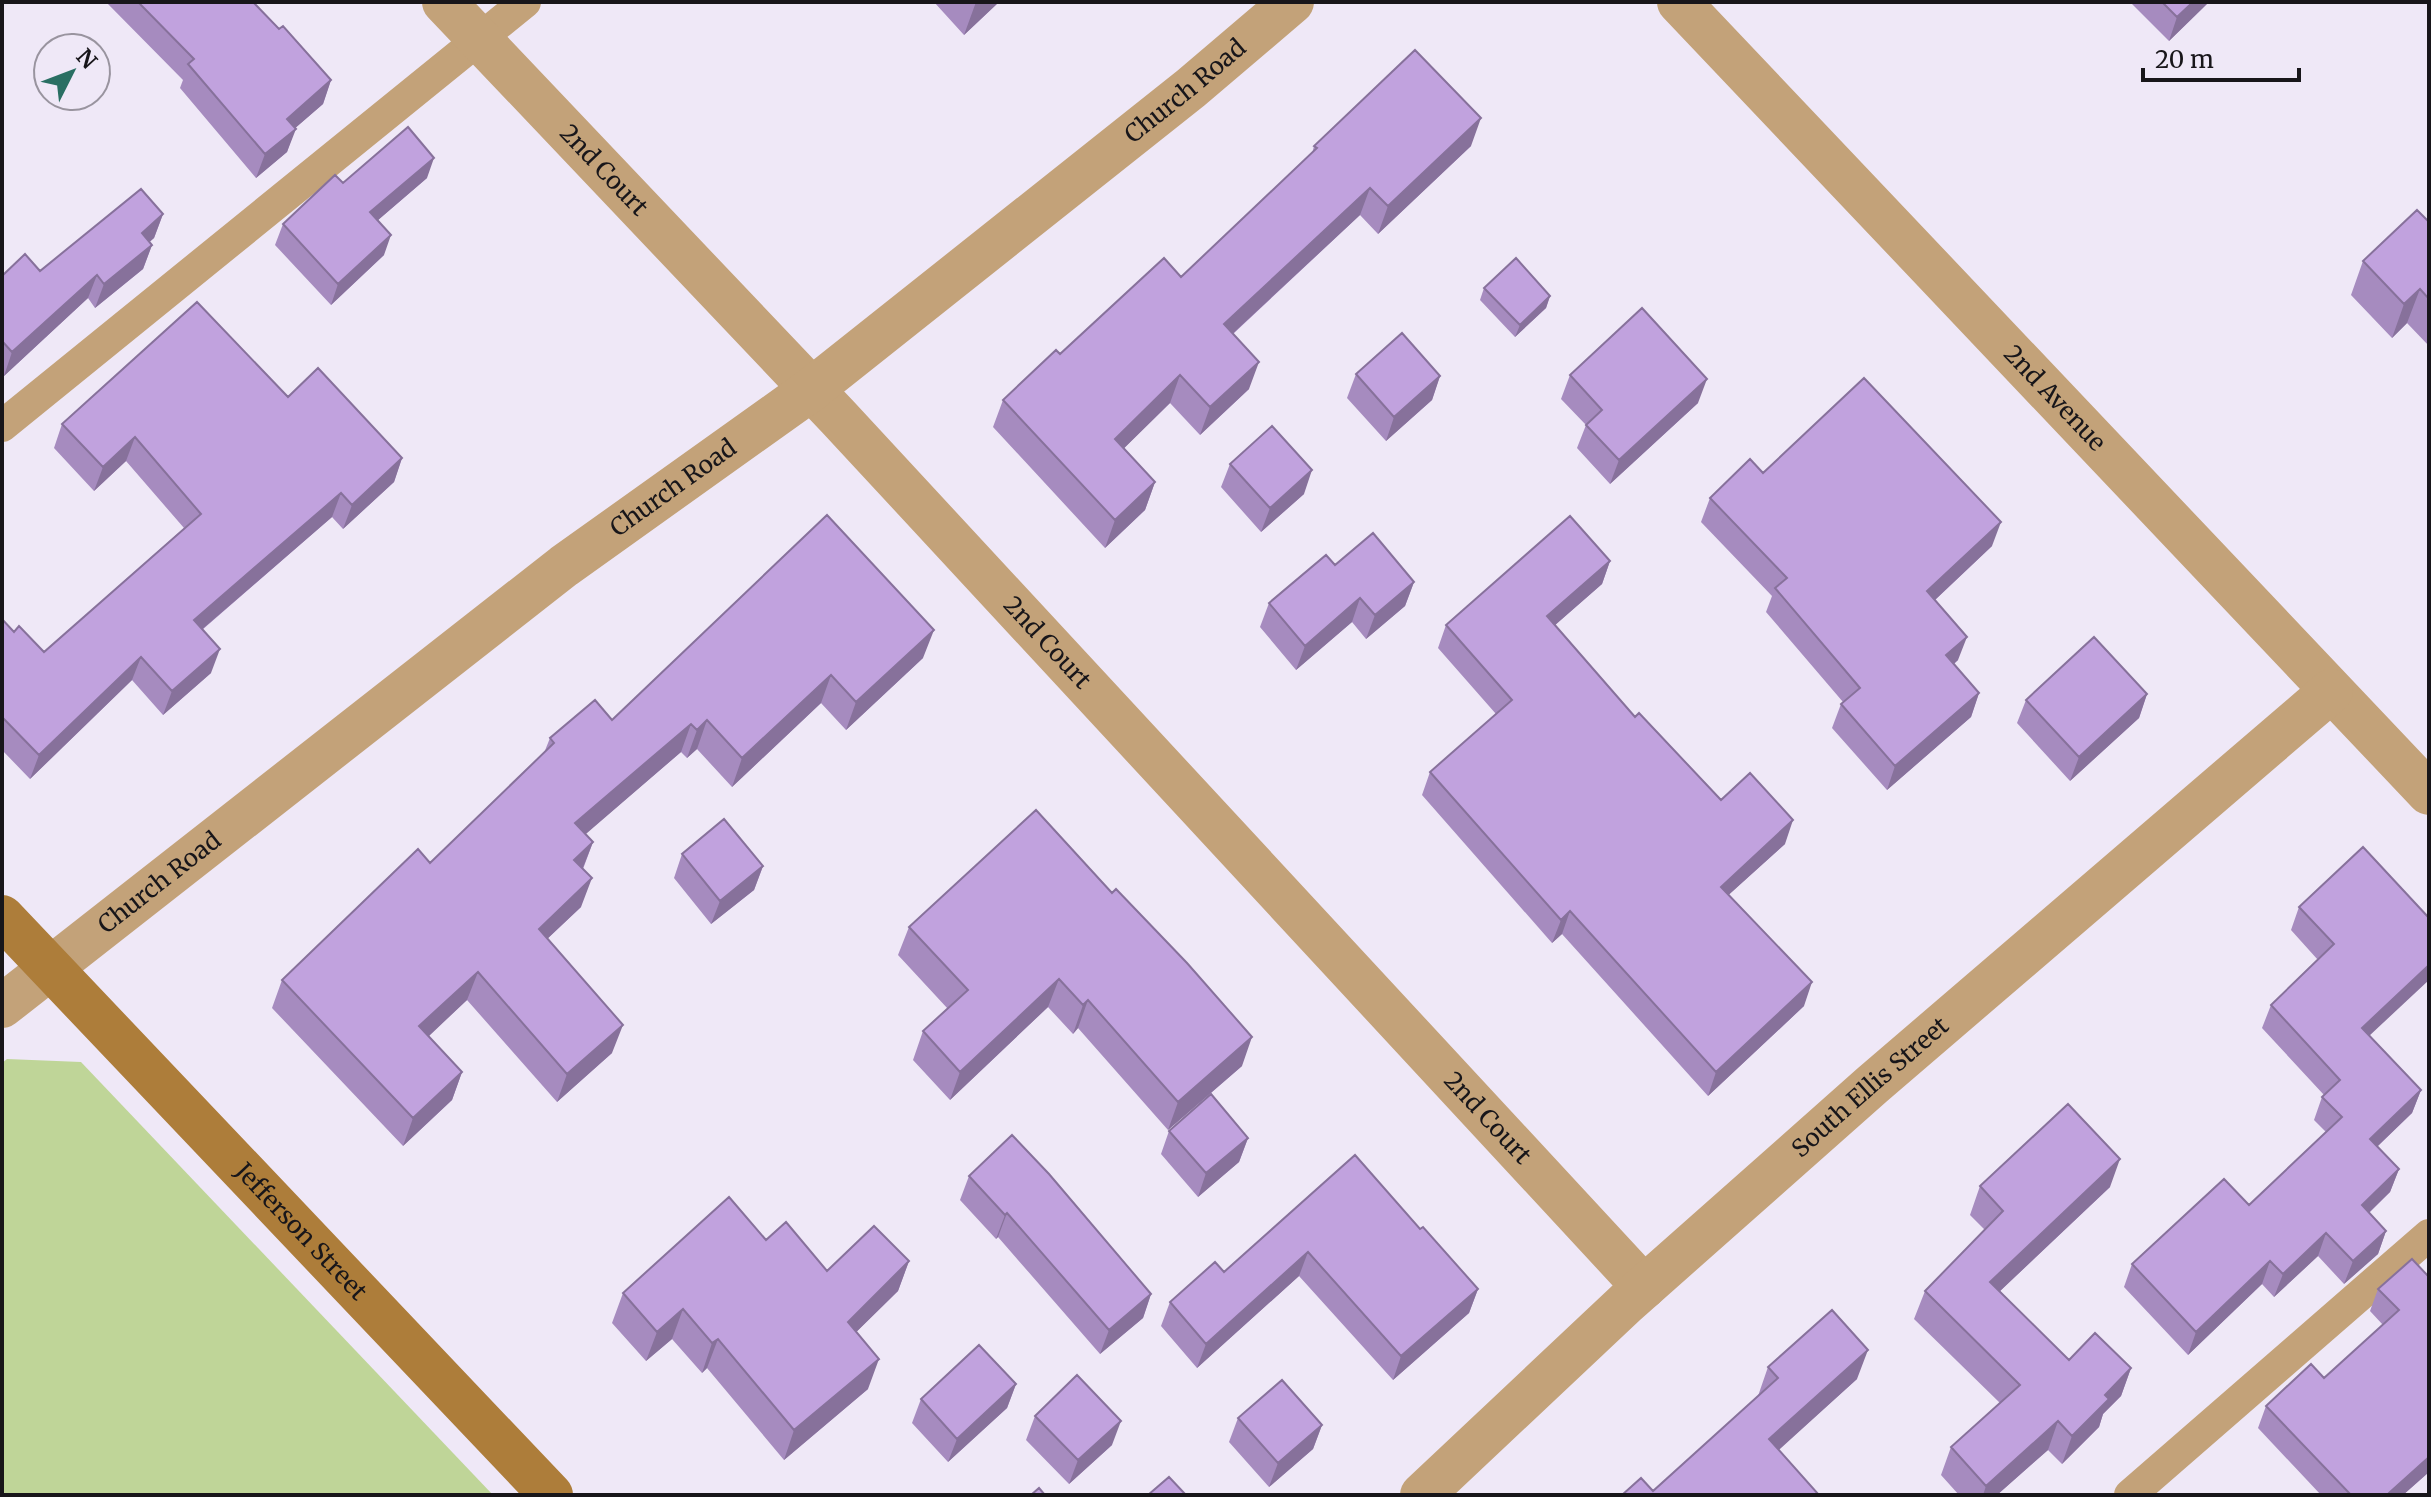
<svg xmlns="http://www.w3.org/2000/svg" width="2431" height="1497" viewBox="0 0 2431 1497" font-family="Merriweather,serif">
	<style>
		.green { fill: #bfd598 }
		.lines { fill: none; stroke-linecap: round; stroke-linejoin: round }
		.lane { stroke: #c3a279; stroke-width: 32 }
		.street { stroke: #c3a279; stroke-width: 44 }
		.secondary { stroke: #ad7d3a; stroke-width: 44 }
		.wall { fill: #a68bbf }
		.shaded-wall { fill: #87719b }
		.building { fill: #c1a2de; stroke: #87719b; stroke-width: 2 }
		.labels { text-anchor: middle; stroke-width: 6; stroke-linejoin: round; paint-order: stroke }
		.street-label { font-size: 24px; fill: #18161a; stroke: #efe8f7 }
	</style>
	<rect width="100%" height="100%" fill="#efe8f7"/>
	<path class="green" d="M7 1059 81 1062 493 1495H2V1063Z"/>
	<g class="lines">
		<path class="lane" d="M2 426 525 2
			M2130 1495 2429 1235"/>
		<g class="street">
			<path id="s1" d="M444 2 838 417 1644 1287"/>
			<path id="s2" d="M1679 2 2429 793"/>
			<path id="s3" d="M2 1006 564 566 812 389 1191 88 1292 2"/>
			<path id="s4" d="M1422 1495 1626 1303 1872 1085 2331 691"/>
		</g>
		<path class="secondary" id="s5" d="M2 917 551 1495"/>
	</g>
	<path class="wall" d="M106 2H253L331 80 323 104 295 128 287 152 256 178 180 88 183 80Z
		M934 2H999L964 35Z
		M2130 2H2209L2169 41Z
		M1314 146H1471L1378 234 1360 215 1233 334 1249 389 1200 435 1170 403 1124 448 1155 482 1145 510 1105 548 993 427 1003 400 1060 354 1181 277 1312 154Z
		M427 178 378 220 384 255 331 305 275 245 283 224 343 183Z
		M163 214 154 238 149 242 152 245 143 269 95 308 88 298 4 376 2 374V276L40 271Z
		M2429 222V346L2407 323 2392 338 2351 295 2363 261Z
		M1484 288 1550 296 1546 308 1515 337 1480 300Z
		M1356 374 1440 376 1432 400 1386 441 1347 398Z
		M1570 375 1698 403 1610 484 1577 448 1586 425 1561 399Z
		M288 397 402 458 394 482 343 529 332 517 202 630 211 673 163 715 132 680 30 779 2 750V619L14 632 44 652 184 528 126 461 94 491 54 448 62 424Z
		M1230 464 1304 494 1261 532 1221 487Z
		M1763 473 1992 546 1935 600 1958 660 1954 664 1979 693 1971 717 1887 790 1832 728 1841 704 1843 702 1766 612 1772 596 1701 522 1710 498Z
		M827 515 923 658 846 730 821 703 732 787 697 749 687 758 681 752 585 834 593 842 583 869 581 907 547 939 612 1053 557 1102 467 1000 428 1036 462 1072 452 1100 403 1146 272 1008 282 980 430 863 544 753 550 738 612 720Z
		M1610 561 1602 584 1555 625 1635 717 1721 800 1785 844 1728 895 1804 1006 1708 1096 1562 934 1552 943 1422 795 1430 772 1496 714 1438 648 1446 625Z
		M1335 565 1414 582 1405 606 1366 639 1352 622 1296 670 1260 627 1269 603Z
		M2147 694 2139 718 2070 781 2017 723 2026 700Z
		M1036 810 1242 1066 1168 1130 1078 1028 1073 1034 1048 1007 950 1100 913 1060 923 1031 948 1009 898 955 909 927Z
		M2363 847 2369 1036 2421 1090 2412 1113 2377 1147 2399 1169 2390 1192 2369 1213 2386 1231 2378 1254 2344 1284 2318 1256 2274 1297 2262 1284 2188 1355 2124 1287 2132 1264 2249 1205 2326 1132 2314 1120 2322 1097 2324 1095 2262 1028 2271 1005 2318 960 2291 930 2299 907Z
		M682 854 763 866 754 890 711 924 674 878Z
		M1169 1131 1248 1138 1239 1162 1198 1197 1161 1154Z
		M1355 1155 1420 1229 1478 1289 1469 1313 1393 1380 1299 1276 1197 1368 1161 1326 1170 1302 1224 1272Z
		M969 1176 1151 1294 1143 1318 1100 1354 998 1237 996 1239 960 1200Z
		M1980 1186 2110 1187 2000 1291 2069 1360 2131 1368 2121 1396 2103 1414 2099 1427 2062 1464 2048 1450 1997 1495H1959L1941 1475 1951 1447 2000 1403 1914 1319 1925 1291 1985 1230 1970 1215Z
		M766 1240 827 1271 909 1261 898 1291 856 1332 868 1389 784 1460 707 1368 702 1373 672 1339 646 1361 612 1323 623 1293Z
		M2429 1277V1472L2403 1495H2321L2258 1428 2266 1406 2324 1378 2383 1325 2370 1311 2378 1289Z
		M1768 1367 1857 1379 1778 1450 1758 1396Z
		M1016 1384 1007 1408 948 1462 912 1423 921 1399Z
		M1035 1416 1112 1445 1069 1484 1026 1440Z
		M1238 1418 1322 1425 1313 1449 1269 1487 1229 1442Z"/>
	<path class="shaded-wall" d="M976 2H999L964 35Z
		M2193 2H2209L2169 41 2177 17Z
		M331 80 323 104 278 143 287 119Z
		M1481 118 1471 146 1378 234 1388 206Z
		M296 129 287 152 256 178 265 154Z
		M434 158 427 178 363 233 370 212Z
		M1370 188 1360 215 1214 351 1224 324Z
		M163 214 154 238 133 257 142 233Z
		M391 235 384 255 331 305 338 284Z
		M152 245 143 269 95 308 104 284Z
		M97 275 88 298 4 376 12 352Z
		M2420 289 2407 323 2392 338 2404 304Z
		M1550 296 1546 308 1515 337 1520 325Z
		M1259 362 1249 389 1200 435 1210 407Z
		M1180 375 1170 403 1105 467 1115 439Z
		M1440 376 1432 400 1386 441 1394 417Z
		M1707 379 1698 403 1610 484 1619 460Z
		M135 437 126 461 94 491 103 467Z
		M402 458 394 482 343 529 352 505Z
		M1312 470 1304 494 1261 532 1270 508Z
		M1155 482 1145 510 1105 548 1115 520Z
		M341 493 332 517 185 644 194 620Z
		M2001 522 1992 546 1919 615 1927 591Z
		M1610 561 1602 584 1538 640 1547 616Z
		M1414 582 1405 606 1366 639 1375 615Z
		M1360 598 1352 622 1296 670 1305 646Z
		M934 630 923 658 846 730 856 702Z
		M1967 637 1958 660 1937 678 1946 655Z
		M220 649 211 673 163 715 172 691Z
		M141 657 132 680 30 779 39 755Z
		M831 675 821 703 732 787 742 758Z
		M1979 693 1971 717 1887 790 1895 766Z
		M2147 694 2139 718 2070 781 2079 757Z
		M707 720 697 749 687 758 697 730Z
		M691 724 681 752 565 852 575 823Z
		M1793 820 1785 844 1712 910 1721 887Z
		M593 842 582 870 574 860Z
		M763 866 754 890 711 924 720 901Z
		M592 878 581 907 528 957 539 929Z
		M1570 911 1562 934 1552 943 1561 920Z
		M2429 965V980L2353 1051 2362 1028Z
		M478 972 467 1000 409 1055 419 1026Z
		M1059 979 1048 1007 950 1100 960 1072Z
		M1812 982 1804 1006 1708 1096 1716 1072Z
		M1088 1000 1078 1028 1073 1034 1083 1005Z
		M623 1025 612 1053 557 1102 567 1074Z
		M1252 1037 1242 1066 1168 1130 1178 1102Z
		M462 1072 452 1100 403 1146 413 1118Z
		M2421 1090 2412 1113 2361 1162 2370 1139Z
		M1248 1138 1239 1162 1198 1197 1206 1173Z
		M2120 1159 2110 1187 1980 1310 1990 1282Z
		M2399 1169 2390 1192 2353 1228 2362 1205Z
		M1007 1213 998 1237 996 1239 1005 1215Z
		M2386 1231 2378 1254 2344 1284 2353 1261Z
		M2326 1233 2318 1256 2274 1297 2283 1274Z
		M1308 1252 1299 1276 1197 1368 1206 1344Z
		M909 1261 898 1291 837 1351 848 1322Z
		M2270 1261 2262 1284 2188 1355 2196 1332Z
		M1478 1289 1469 1313 1393 1380 1401 1356Z
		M1151 1294 1143 1318 1100 1354 1109 1330Z
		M683 1309 672 1339 646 1361 657 1332Z
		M718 1339 707 1368 702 1373 712 1343Z
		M1868 1350 1857 1379 1758 1469 1769 1439Z
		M879 1359 868 1389 784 1460 794 1430Z
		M2131 1368 2121 1396 2103 1414 2099 1427 2062 1464 2072 1436 2105 1395Z
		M1016 1384 1007 1408 948 1462 957 1439Z
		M1121 1421 1112 1445 1069 1484 1078 1460Z
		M2058 1421 2048 1450 1997 1495H1983L1986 1486Z
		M1322 1425 1313 1449 1269 1487 1278 1463Z
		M2429 1457V1472L2403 1495H2388Z"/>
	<path class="building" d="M138 2H253L279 29 283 26 331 80 287 119 296 129 265 154 188 64 194 59Z
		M2162 2H2193L2177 17Z
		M1415 50 1481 118 1388 206 1370 188 1224 324 1259 362 1210 407 1180 375 1115 439 1155 482 1115 520 1003 400 1056 350 1060 354 1164 258 1181 277 1317 148 1314 146Z
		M408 127 434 158 370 212 391 235 338 284 283 224 335 175 343 183Z
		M141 189 163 214 142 233 152 245 104 284 97 275 12 352 2 341V276L25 254 40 271Z
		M2417 210 2429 222V299L2420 289 2404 304 2363 261Z
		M1516 258 1550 296 1520 325 1484 288Z
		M197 302 288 397 318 368 402 458 352 505 341 493 194 620 220 649 172 691 141 657 39 755 2 717V619L14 632 19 626 44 652 201 514 135 437 103 467 62 424Z
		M1642 308 1707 379 1619 460 1586 425 1602 410 1570 375Z
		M1402 333 1440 376 1394 417 1356 374Z
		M1864 378 2001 522 1927 591 1967 637 1946 655 1979 693 1895 766 1841 704 1860 688 1775 588 1787 578 1710 498 1750 459 1763 473Z
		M1272 426 1312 470 1270 508 1230 464Z
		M827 515 934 630 856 702 831 675 742 758 707 720 697 730 691 724 575 823 593 842 574 860 592 878 539 929 623 1025 567 1074 478 972 419 1026 462 1072 413 1118 282 980 418 849 430 863 554 743 550 738 595 700 612 720Z
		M1570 516 1610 561 1547 616 1635 717 1639 713 1721 800 1750 773 1793 820 1721 887 1812 982 1716 1072 1570 911 1561 920 1430 772 1512 700 1446 625Z
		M1373 533 1414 582 1375 615 1360 598 1305 646 1269 603 1326 555 1335 565Z
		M2094 637 2147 694 2079 757 2026 700Z
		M1036 810 1112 893 1116 889 1187 963 1252 1037 1178 1102 1088 1000 1083 1005 1059 979 960 1072 923 1031 968 990 909 927Z
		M724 819 763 866 720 901 682 854Z
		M2363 847 2429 918V965L2362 1028 2421 1090 2370 1139 2399 1169 2362 1205 2386 1231 2353 1261 2326 1233 2283 1274 2270 1261 2196 1332 2132 1264 2224 1179 2249 1205 2342 1117 2322 1097 2340 1080 2271 1005 2334 944 2299 907Z
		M1211 1094 1248 1138 1206 1173 1169 1131Z
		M2068 1104 2120 1159 1990 1282 2069 1360 2095 1333 2131 1368 2105 1395 2109 1399 2072 1436 2058 1421 1986 1486 1951 1447 2020 1385 1925 1291 2003 1211 1980 1186Z
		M1012 1135 1049 1174 1151 1294 1109 1330 1007 1213 1005 1215 969 1176Z
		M1355 1155 1420 1229 1423 1227 1478 1289 1401 1356 1308 1252 1206 1344 1170 1302 1215 1262 1224 1272Z
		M729 1197 766 1240 786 1222 827 1271 874 1226 909 1261 848 1322 879 1359 794 1430 718 1339 712 1343 683 1309 657 1332 623 1293Z
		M2412 1259 2429 1277V1457L2389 1493 2390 1495H2351L2266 1406 2311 1364 2324 1378 2399 1310 2378 1289Z
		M1832 1310 1868 1350 1769 1439 1819 1495H1622L1641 1478 1653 1491 1778 1378 1768 1367Z
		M979 1345 1016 1384 957 1439 921 1399Z
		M1077 1375 1121 1421 1078 1460 1035 1416Z
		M1282 1380 1322 1425 1278 1463 1238 1418Z
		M1169 1477 1186 1495H1148Z
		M1039 1488 1045 1495H1031Z"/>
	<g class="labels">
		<g class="street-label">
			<text dy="8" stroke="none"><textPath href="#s3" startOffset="1496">Church Road</textPath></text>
			<text dy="8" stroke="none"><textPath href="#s1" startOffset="232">2nd Court</textPath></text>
			<text dy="8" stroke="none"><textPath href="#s2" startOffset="546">2nd Avenue</textPath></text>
			<text dy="8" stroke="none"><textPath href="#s3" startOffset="848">Church Road</textPath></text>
			<text dy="8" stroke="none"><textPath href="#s1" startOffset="880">2nd Court</textPath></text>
			<text dy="8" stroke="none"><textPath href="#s3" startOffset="200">Church Road</textPath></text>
			<text dy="8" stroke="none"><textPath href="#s4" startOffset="606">South Ellis Street</textPath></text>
			<text dy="8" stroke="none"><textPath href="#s1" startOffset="1528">2nd Court</textPath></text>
			<text dy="8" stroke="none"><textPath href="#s5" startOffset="434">Jefferson Street</textPath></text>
		</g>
	</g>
	<rect width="2431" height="1497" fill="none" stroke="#18161a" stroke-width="8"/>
	<g transform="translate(72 72) rotate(48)"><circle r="38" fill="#efe8f7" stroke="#99949f" stroke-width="2"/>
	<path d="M0-6L14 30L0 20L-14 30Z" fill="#2a6f63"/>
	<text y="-12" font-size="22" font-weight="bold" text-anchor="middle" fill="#18161a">N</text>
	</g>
	<path d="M2143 68v12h156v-12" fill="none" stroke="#18161a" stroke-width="4"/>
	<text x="2155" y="68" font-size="24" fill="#18161a" stroke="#efe8f7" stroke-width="6" paint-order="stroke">20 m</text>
</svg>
